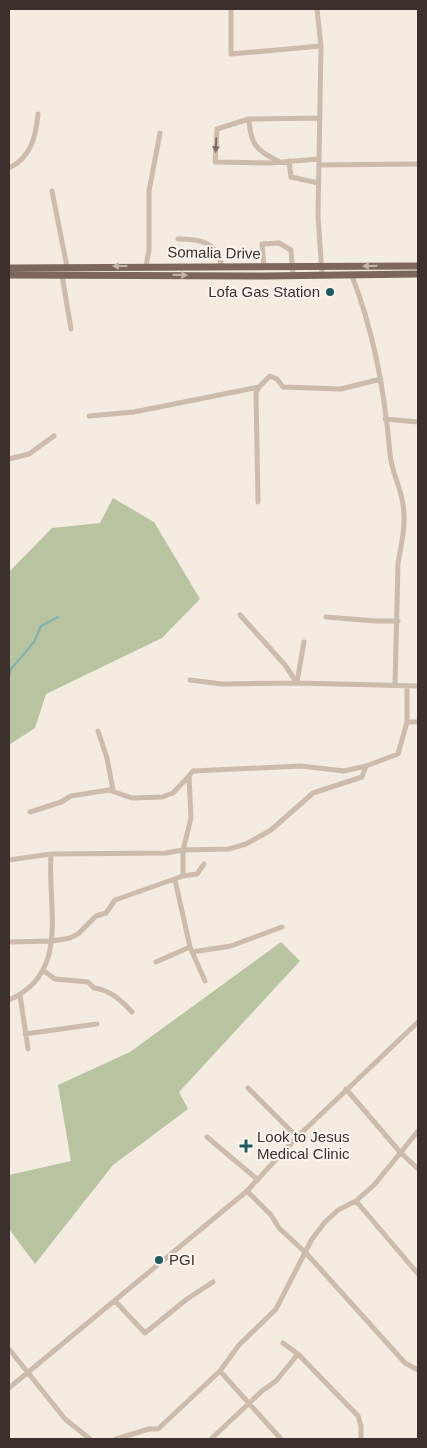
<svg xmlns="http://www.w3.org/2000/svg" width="427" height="1448" viewBox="0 0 427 1448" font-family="Helvetica,sans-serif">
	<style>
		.green { fill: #b8c4a0 }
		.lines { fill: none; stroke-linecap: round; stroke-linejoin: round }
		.stream { stroke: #7fb0b2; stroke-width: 2 }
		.minor { stroke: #cdbbac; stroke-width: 5 }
		.major { stroke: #7d675c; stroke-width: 7 }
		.oneway { fill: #7d6f65 }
		.oneway2 { fill: #c2b5ac }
		.poi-dot { fill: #1f5a5e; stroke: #fbf5ee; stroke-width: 2 }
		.labels { text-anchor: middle; stroke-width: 4; stroke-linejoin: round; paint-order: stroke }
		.street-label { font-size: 15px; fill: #3b302b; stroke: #fbf5ee }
		.poi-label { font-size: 15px; fill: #3b302b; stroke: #fbf5ee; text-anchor: start }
	</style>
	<rect width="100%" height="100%" fill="#f4ebe1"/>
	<path class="green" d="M113 498 154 522 200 599 162 638 46 694 35 728 9 745V572L52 528 100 523Z
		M281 942 300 961 179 1092 188 1109 113 1165 35 1264 9 1229V1175L71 1161 58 1085 130 1052Z"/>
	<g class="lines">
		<path class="stream" d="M9 676 11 669 34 642 41 626 58 617"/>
		<path class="minor" d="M231 9V54L321 46
			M317 9 321 46 318 216 322 274
			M249 119C250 143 256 151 278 161
			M319 159 270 163 215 162 217 129 249 119 320 118
			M289 161 291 177 318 183
			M320 165 418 164
			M9 168C31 158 36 136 38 114
			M52 191 67 267
			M178 239C202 239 217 242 222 267
			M146 266 149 250V191L160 133
			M264 267 262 244 279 243 291 250 293 275
			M62 275 71 329
			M352 276C374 332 385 394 390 454 391 469 399 484 402 499 407 521 402 541 398 563L395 685
			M89 416 134 412 259 387
			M385 419 418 422
			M9 459 29 454 54 436
			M258 502 256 393 259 387 270 376 277 379 283 387 341 389 381 379
			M240 615 285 665 297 683
			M326 617 376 621H398
			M190 680 222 684 297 683 418 686
			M297 682 304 642
			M407 722H418
			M98 731 107 758 113 790
			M30 812 61 802 71 796 109 790 132 798 162 797 173 793 189 776
			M9 860 51 854 166 853 183 850 191 818 189 776 193 771 301 766 344 771 366 766
			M183 876 197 874 204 864
			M175 880 190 947 205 981
			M9 942 53 941 70 938 78 934 96 916 106 913 115 900 183 876V850L229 849 246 844 271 830 313 793 362 777 366 766 398 754 407 722V686
			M192 952 231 946 282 927
			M156 962 190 947
			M44 971 55 979 88 982 94 988C110 990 121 1000 132 1012
			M20 995 28 1049
			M9 1000C71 973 47 907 51 854
			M25 1034 97 1024
			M248 1088 297 1137
			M346 1089 400 1152 418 1169
			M207 1137 258 1180
			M247 1191 271 1215 279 1228 306 1253 405 1363 418 1370
			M356 1201 418 1274
			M115 1301 145 1333 187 1299 213 1282
			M9 1349 65 1419 90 1439
			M298 1354 358 1416 361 1426V1439
			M220 1371 281 1439
			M9 1388 247 1191 297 1137 418 1022
			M116 1439 149 1429H158L220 1371 239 1345 276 1309 312 1239 325 1222 338 1210 356 1201 375 1184 418 1131
			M211 1439 262 1391 276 1381 298 1354 283 1343"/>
		<path class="major" d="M9 268 418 266
			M9 275 264 276 418 274"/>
	</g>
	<defs><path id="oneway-solid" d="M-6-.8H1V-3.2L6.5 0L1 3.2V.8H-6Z" transform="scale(1.25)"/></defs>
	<use class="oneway" href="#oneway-solid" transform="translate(216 145) rotate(93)"/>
	<g class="oneway2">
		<use href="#oneway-solid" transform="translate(120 266) rotate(180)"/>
		<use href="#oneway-solid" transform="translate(370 266) rotate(179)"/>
		<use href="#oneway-solid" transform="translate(180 275) rotate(1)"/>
	</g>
	<g class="poi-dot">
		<circle cx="330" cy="292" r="5"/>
		<path d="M243.5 1138.5h5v5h5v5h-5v5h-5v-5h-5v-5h5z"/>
		<circle cx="159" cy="1260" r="5"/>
	</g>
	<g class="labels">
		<g class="street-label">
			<text transform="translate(214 253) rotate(1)" y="5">Somalia Drive</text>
		</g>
		<g class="poi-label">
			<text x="320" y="297" text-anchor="end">Lofa Gas Station</text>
			<text x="257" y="1142">Look to Jesus<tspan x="257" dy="17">Medical Clinic</tspan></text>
			<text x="169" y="1265">PGI</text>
		</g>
	</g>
	<rect width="427" height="1448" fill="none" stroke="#3b302b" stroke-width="20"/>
</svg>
